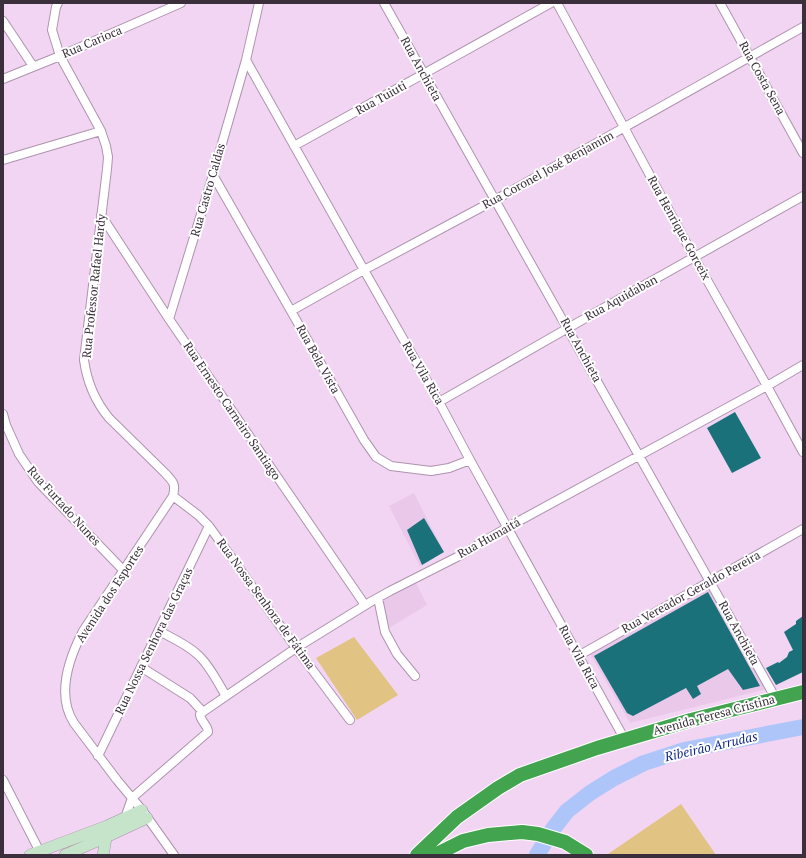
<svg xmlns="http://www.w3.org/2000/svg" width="806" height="858" viewBox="0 0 806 858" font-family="'PT Serif',serif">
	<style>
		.built { fill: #eac8ea }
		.green { fill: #e1c383 }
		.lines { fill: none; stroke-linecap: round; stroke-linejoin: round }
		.river { stroke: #adc5f9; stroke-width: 16 }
		.building { fill: #1b717a }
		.street-casing { stroke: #ae93af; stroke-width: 10 }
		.secondary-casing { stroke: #ae93af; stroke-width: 12 }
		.highway-casing { stroke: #fff; stroke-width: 16 }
		.street { stroke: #fff; stroke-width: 8 }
		.secondary { stroke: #c6e4ca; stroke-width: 11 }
		.highway { stroke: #42a44e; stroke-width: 14 }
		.labels { text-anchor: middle; stroke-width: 4; stroke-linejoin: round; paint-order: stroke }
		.street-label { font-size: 12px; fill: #3a2f3b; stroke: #fff }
		.water-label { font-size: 13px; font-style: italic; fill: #112a8a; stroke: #fff }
	</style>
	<rect width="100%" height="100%" fill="#f2d5f2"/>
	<path class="built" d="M414 493 444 552 420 566 389 506Z
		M415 581 427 605 389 628 382 599Z
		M707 586 771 688 630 723 589 652Z"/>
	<path class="green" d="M354 637 398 695 357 720 316 658Z
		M681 804 716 855 608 854Z"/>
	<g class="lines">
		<path class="river" d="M537 855 553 829 567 811 590 793 614 778 644 763 684 750 803 727"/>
	</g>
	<path class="building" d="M735 412 761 458 732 473 707 428Z
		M424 518 444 552 422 565 407 530Z
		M708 592 760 686 743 690 728 669 697 686 701 694 693 699 686 688 633 716 627 713 594 656Z
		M803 616V672L776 685 766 668 778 662 779 663 787 657 789 652 793 650 784 632 796 624V621Z"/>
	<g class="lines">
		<defs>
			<path id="street" d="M58 3 56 7 52 30 60 56 101 131 106 146 108 157 107 169 84 360C87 382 95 401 109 418L165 473C173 482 176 483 173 496L83 631C69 658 56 695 74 723L117 780 142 810 174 855
				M259 3 246 60 364 270 439 402 470 460 625 740
				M384 3 776 699
				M557 3 694 257 767 386 803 452
				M720 3 803 153
				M3 21 33 66
				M3 79 60 56 181 3
				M294 146 551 3
				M3 160 101 131
				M213 175 291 311 364 440 376 457 391 466 431 471 449 468 470 460
				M101 215 169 319 365 605
				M291 311 364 270 495 200 803 27
				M169 319 213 175 246 60
				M439 402 568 328 803 196
				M3 414 6 425 19 454 38 482 124 571
				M173 496 198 515 209 526 296 648 350 720
				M378 598 385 632 397 654 415 676
				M159 631C172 638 186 644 197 654 209 664 218 683 226 696
				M578 656 803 529
				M141 667 190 698 203 712
				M98 756 209 526
				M3 780 40 852
				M132 798 208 732C208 725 200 721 200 714L296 648 372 601 390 591 461 555 508 527 767 386 803 365
				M125 818 132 798"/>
			<path id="secondary" d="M30 855 107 826 142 810
				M65 855 106 837 147 818
				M103 855 107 833"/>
			<path id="highway" d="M417 855 457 817 498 788 520 775 597 748 691 720 803 692
				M435 855 463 841 488 835 522 832 538 834 565 842 586 855"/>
		</defs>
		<use href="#street" class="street-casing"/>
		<use href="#secondary" class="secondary-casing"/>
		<use href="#highway" class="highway-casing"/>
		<use href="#street" class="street"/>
		<use href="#secondary" class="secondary"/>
		<use href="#highway" class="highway"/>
	</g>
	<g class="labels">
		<g class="street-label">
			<text transform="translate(92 42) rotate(-23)" y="4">Rua Carioca</text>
			<text transform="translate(421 69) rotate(61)" y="4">Rua Anchieta</text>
			<text transform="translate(762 78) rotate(61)" y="4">Rua Costa Sena</text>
			<text transform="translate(381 98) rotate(-29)" y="4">Rua Tuiuti</text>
			<text transform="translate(548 170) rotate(-29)" y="4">Rua Coronel José Benjamim</text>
			<text transform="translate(208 190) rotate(-74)" y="4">Rua Castro Caldas</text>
			<text transform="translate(679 228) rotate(61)" y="4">Rua Henrique Gorceix</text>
			<text transform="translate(94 286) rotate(-84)" y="4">Rua Professor Rafael Hardy</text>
			<text transform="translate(621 298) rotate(-29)" y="4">Rua Aquidaban</text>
			<text transform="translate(581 350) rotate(61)" y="4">Rua Anchieta</text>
			<text transform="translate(318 359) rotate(61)" y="4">Rua Bela Vista</text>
			<text transform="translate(423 373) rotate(60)" y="4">Rua Vila Rica</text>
			<text transform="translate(232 411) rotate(56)" y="4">Rua Ernesto Carneiro Santiago</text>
			<text transform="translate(64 506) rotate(48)" y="4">Rua Furtado Nunes</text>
			<text transform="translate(489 538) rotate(-29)" y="4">Rua Humaitá</text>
			<text transform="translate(691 592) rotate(-29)" y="4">Rua Vereador Geraldo Pereira</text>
			<text transform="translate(110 594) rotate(-57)" y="4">Avenida dos Esportes</text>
			<text transform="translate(266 604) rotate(54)" y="4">Rua Nossa Senhora de Fátima</text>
			<text transform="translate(739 633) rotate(61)" y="4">Rua Anchieta</text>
			<text transform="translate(154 641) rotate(-64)" y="4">Rua Nossa Senhora das Graças</text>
			<text transform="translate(579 657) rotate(61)" y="4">Rua Vila Rica</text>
			<text transform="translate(714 715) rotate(-15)" y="4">Avenida Teresa Cristina</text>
		</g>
		<g class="water-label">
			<text transform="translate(711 746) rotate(-13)" y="5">Ribeirão Arrudas</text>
		</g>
	</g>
	<rect width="806" height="858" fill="none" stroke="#3a2f3b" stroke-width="8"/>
</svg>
